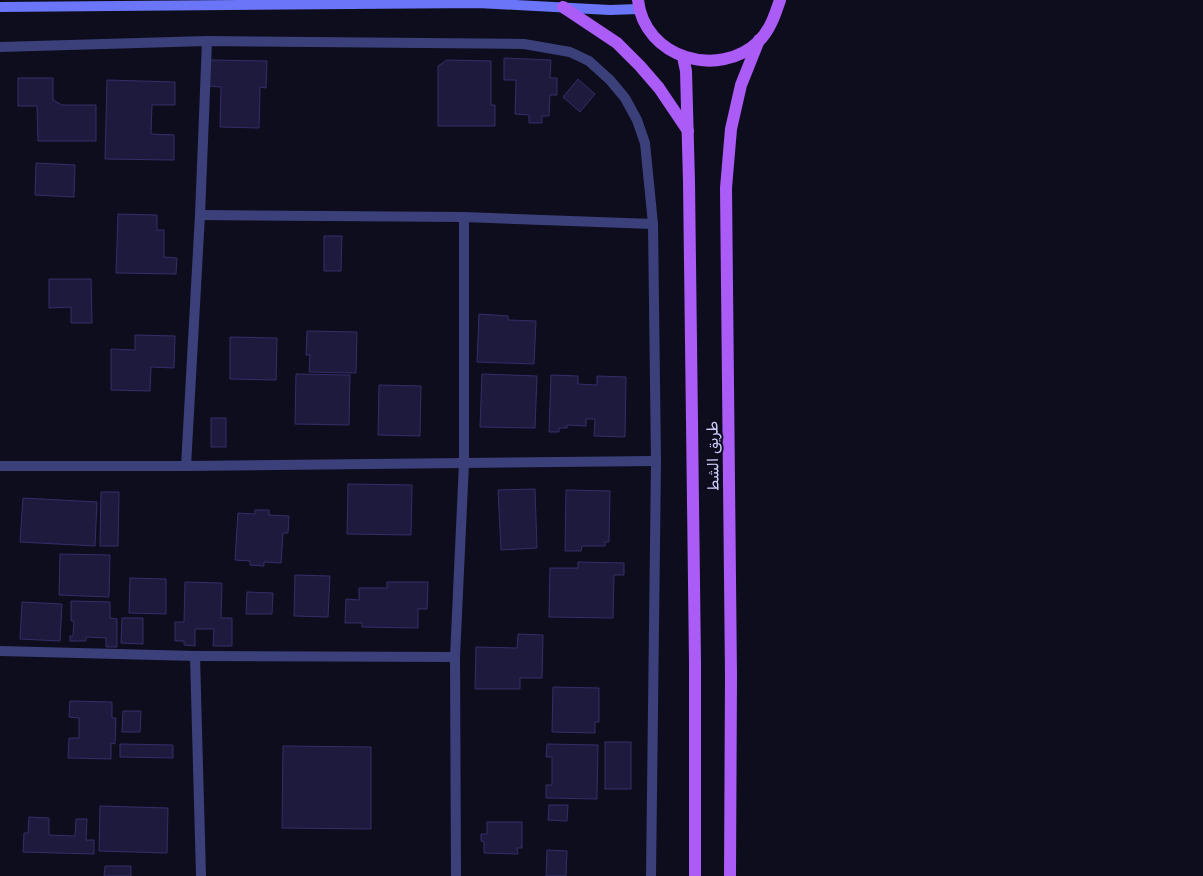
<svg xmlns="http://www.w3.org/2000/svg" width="1203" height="876" font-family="Rubik,'Noto Sans Arabic',sans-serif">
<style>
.building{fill:#1e1a3e;stroke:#332e69}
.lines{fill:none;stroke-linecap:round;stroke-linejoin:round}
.street{stroke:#3b407b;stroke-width:10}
.secondary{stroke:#6a76f7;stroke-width:10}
.primary{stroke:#ab5bf6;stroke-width:12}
.labels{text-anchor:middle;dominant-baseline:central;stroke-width:4;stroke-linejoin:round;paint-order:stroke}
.street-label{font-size:15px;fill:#cdcdfc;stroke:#0e0d1e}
</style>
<rect width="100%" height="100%" fill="#0e0d1e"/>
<!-- building -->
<g class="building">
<path d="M504,58l47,2 -1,18h7v17h-7l-1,21h-7v7h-13v-8l-14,-1 1,-34h-12z"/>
<path d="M209,60l58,1 -1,27 -6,-1 -1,41 -39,-1 1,-40 -13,-1z"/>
<path d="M447,60l44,1v44h4v21h-57v-60z"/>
<path d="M18,78h35v22l9,5h34v36h-58l-1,-35h-19z"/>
<path d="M578,79l17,15 -15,18 -17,-15z"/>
<path d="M107,80l68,2v23h-23l-1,29 23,1v25l-69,-1z"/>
<path d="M36,163l39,2 -1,32 -39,-2z"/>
<path d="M118,214l39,1v15h7v27l13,1 -1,16 -60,-1z"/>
<path d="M324,236h18l-1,35h-17z"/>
<path d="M49,279h42l1,44h-21v-16l-22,1z"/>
<path d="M479,314l29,2v4l28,1 -2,43 -57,-2z"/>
<path d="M307,331l50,1 -1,41 -47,-1 1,-17h-4z"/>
<path d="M135,335l40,1 -1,32 -23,-1 -1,24 -39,-1v-41l24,1z"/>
<path d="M230,337l47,1 -1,42 -46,-1z"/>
<path d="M296,374l54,1 -1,50 -54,-1z"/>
<path d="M482,374l55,2 -2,52 -55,-1z"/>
<path d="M551,375l27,1v8l19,1v-9l29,1 -1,60 -31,-1 1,-17h-9v7l-19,-1v3h-8v4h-10z"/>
<path d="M379,385l42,1 -1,50 -42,-1z"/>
<rect x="211" y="418" width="15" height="29"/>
<path d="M348,484l64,1 -1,50 -64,-1z"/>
<path d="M535,489l2,59 -36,2 -3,-60z"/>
<path d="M566,490l44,1 -1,51h-4v4h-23l-1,5h-16z"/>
<path d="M101,492h18l-1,54h-18z"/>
<path d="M23,498l74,4 -2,44 -75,-4z"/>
<path d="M255,510h14v5l20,1 -1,17h-5l-2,30 -17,-1v4l-14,-1v-4l-15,-1 3,-47 17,1z"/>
<path d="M60,554l50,1 -1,42 -50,-2z"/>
<path d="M578,562l46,1v12h-10l-1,43 -64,-1 1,-49h28z"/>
<path d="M295,575l35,1 -2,41 -34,-1z"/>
<path d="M130,578l36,1v35l-37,-1z"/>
<path d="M185,582l37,1 -1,35h11v28h-19l1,-17h-19v17l-11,-1v-4h-9v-19h9z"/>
<path d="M387,582h41l-1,27h-9v19l-56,-1v-4h-17l1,-24 13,1v-12h28z"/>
<path d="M247,592l26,1 -1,21h-26z"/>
<path d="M71,601l39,1v16l7,1v28h-11v-9l-20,-1v4h-16v-5h3l1,-15h-3z"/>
<path d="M22,602l40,2 -2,37 -40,-2z"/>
<path d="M122,618h21v26l-22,-1z"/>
<path d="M518,634l25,1 -1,43h-22v11h-45l1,-42 41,1z"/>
<path d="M553,687l46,1v34h-4v11l-43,-1z"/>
<path d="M70,701l42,1v16h4l-1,26 -4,-1v16l-43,-1 1,-20h10v-20l-10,-1z"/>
<path d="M123,711h18l-1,21h-18z"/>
<rect x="605" y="742" width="26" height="47"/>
<path d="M120,744l53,1v13l-53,-1z"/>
<path d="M547,744l51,1 -1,54 -51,-1v-13h6v-28h-6z"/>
<path d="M283,746l88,1v82l-89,-1z"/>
<path d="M549,805h19l-1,16 -19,-1z"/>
<path d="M100,806l68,2 -1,45 -68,-2z"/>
<path d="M29,817l20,1v17l26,1 1,-17h11l-1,21h8v14l-71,-2 1,-19h4z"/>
<path d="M487,822h35v26h-5l1,6 -34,-1v-11l-3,-1v-7h6z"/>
<path d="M547,850l20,1 -1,25h-20z"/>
<path d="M105,866h26v10h-27z"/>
</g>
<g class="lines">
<!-- street -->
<g class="street">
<path d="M0,47l207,-6 317,3 46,8 19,9 21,19 15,18 12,22 8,23 8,81 3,237 -5,415"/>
<path d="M200,215l264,2 189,7"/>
<path d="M0,466h186l470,-5"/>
<path d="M186,466l14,-251 7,-174"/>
<path d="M0,651l195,5 260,1"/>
<path d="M195,656l6,220"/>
<path d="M456,876l-1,-219 9,-194v-246"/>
</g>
<!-- secondary -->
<path class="secondary" d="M0,7l478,-4 132,7 29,-1"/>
<!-- primary -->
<g class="primary">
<path d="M638,0c6,58 81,80 121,41 11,-11 16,-26 21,-41"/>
<path d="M563,7l54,36 23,23 19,22 29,43"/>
<path d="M683,57l3,14 3,111 6,480v214"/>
<path d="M730,876l1,-200 -5,-488 5,-59 10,-44 18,-45"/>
</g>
</g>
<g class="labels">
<!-- street labels -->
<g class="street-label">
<text transform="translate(713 456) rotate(-91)">طريق الشط</text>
</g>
</g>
</svg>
